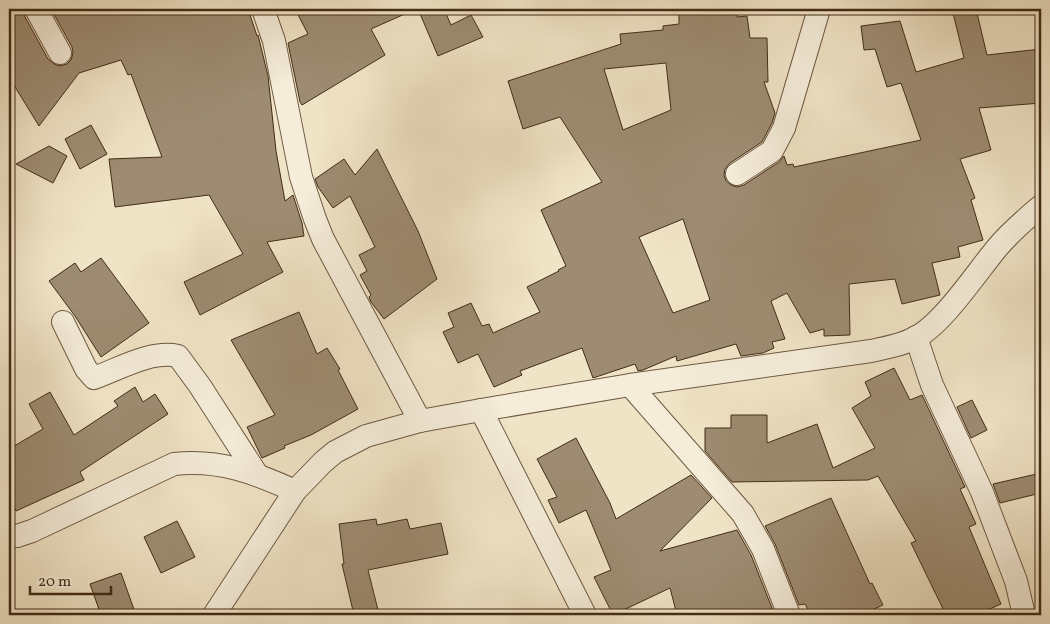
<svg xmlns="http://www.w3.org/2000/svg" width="1050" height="624" font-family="Vollkorn,serif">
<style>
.building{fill:#9d8c72;stroke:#432c16;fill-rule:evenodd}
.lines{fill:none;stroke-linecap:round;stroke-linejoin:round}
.street-casing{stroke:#6e5a42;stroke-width:24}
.street{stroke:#f5edda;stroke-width:22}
</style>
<rect width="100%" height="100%" fill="#f0e4c6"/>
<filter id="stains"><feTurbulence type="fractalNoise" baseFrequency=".004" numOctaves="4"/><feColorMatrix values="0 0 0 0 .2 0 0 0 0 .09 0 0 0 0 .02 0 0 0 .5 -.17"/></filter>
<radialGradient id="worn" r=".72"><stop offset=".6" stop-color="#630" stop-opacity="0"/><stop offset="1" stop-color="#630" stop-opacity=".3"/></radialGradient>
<!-- building -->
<g class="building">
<path d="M9,9h14l1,6 24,44 6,5 6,2 7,-2 4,-4 2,-7 -1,-6 -21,-38h197l9,27 1,-1 10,41 8,75 9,50 8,-6 9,28 2,13 -37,6 16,30 -83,43 -16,-33 59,-28 -34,-59 -94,12 -6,-48 53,-2 -31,-83 -3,1 -7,-15 -42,13 -40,53 -30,-49z"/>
<path d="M295,9h121l-45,20 14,26 -83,50 -2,-3 -12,-59 20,-9z"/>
<path d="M418,9h26l7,16 20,-10 12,22 -45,19z"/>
<path d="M679,9h58v8l10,-1 3,22h17l1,44h-4l11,31 -3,10 -10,19 -32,21 -5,6 -1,6 2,6 5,4 6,2 7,-2 35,-23 5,-6 3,9 6,-1 1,3 127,-27 -20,-57 -14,4 -12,-38 -11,1 -3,-24 39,-5 16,51 48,-14 -12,-49h24l11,46 54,-6v54l-62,5 12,42 -31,9 15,39 -4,2 12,40 -25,7 2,10 -28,6 8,32 -38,9 -7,-25 -46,5 1,51 -26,1v-7l-14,4 -23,-40 -16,8 14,38 -13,3 2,6 -11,5 -22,3 -5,-12 -59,17 -1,-5 -33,14 -5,1 -3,-7 -42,14 -11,-30 -62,23 2,4 -28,12 -16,-33 -20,9 -15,-31 11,-5 -6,-14 23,-10 11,23 7,-2 4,9 47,-21 -13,-25 32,-16 -1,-1 8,-4 -25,-56 61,-28 -42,-65 -37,12 -15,-48 113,-37 -1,-10 43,-4v-4l16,-2zM666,63l5,47 -48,20 -19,-61zM683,219l27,81 -37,13 -34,-76z"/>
<path d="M91,125l16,29 -27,15 -15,-30z"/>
<path d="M49,146l18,10 -14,27 -37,-19z"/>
<path d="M377,149l41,82 19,48 -53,40 -13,-17 -2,-5 2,-2 -11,-20 7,-4 -8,-16 16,-8 -25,-51 -17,12 -15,-21 -3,-8 29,-20 11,16z"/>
<path d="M101,258l48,65 -48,34 -26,-41 -26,-35 26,-18 6,9z"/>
<path d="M299,312l18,42 10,-6 13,21 -2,1 20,39 -47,26 -27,11 1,2 -23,10 -15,-31 28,-12 -44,-75z"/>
<path d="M894,368l16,32 12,-5 43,92 -5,2 16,35 -7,3 32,77 -25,11h-30l-35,-72 5,-2 -38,-65 -10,4 -136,2 -27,-31v-23h26v-13h36v28l50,-19 16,44 42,-20 -23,-40 19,-12 -6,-14z"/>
<path d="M135,387l8,15 12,-8 13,20 -88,58 4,8 -68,31 -7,-15v-47l34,-20 -14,-25 21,-12 24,43 44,-29 -4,-5z"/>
<path d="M972,400l15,30 -16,8 -14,-31z"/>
<path d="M576,438l34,65 6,16 75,-44 21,23 -52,53 77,-21 14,25 23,58 -8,2h-89l-7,-27 -57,27 -19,-38 17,-7 -25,-60 -27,13 -11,-23 9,-3 -20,-38z"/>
<path d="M1041,473v20l-41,10 -7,-19z"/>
<path d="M831,498l39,86 2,-1 11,22 -22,10h-50l-6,-11 -6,1 -24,-61 -10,-18z"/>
<path d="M376,519l1,6 30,-6 3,10 31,-6 7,31 -80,16 10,40 -24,5 -12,-51h2l-5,-40z"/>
<path d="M177,521l18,36 -34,16 -17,-36z"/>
<path d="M121,573l15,42h-35l-11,-31z"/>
</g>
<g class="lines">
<defs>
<g id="street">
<path d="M36,9l24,44"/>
<path d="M263,9l11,32 27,136 14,42 8,20 97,182"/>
<path d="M737,174l35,-23 12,-23 35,-119"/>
<path d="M63,322l23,47 8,9c25,-9 57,-28 84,-22l22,30 56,87"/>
<path d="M916,337l16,48 50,107 34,89 8,34"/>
<path d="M630,385l113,129 20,35 26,66"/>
<path d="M481,410l104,205"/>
<path d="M9,536h8l15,-5 142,-67c46,-5 81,9 121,27"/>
<path d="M214,615l81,-124 28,-29 12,-10 31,-16 54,-15 61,-11 149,-25 241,-34c15,-3 30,-6 44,-13 28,-14 61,-65 82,-90 13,-16 29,-29 44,-42"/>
</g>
</defs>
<!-- street casing -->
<use href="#street" class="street-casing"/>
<!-- street -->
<use href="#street" class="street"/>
</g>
<!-- margin -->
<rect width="1050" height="624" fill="none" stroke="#f0e4c6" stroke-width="30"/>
<rect x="10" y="10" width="1030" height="604" fill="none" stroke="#432c16" stroke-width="2.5"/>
<rect x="15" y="15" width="1020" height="594" fill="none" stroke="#432c16"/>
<!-- scale -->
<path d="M30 586v8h81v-8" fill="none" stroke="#432c16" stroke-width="2.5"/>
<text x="38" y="586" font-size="15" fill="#432c16" stroke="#f5edda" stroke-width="4" paint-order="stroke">20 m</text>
<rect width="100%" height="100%" filter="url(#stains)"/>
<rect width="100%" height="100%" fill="url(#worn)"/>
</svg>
